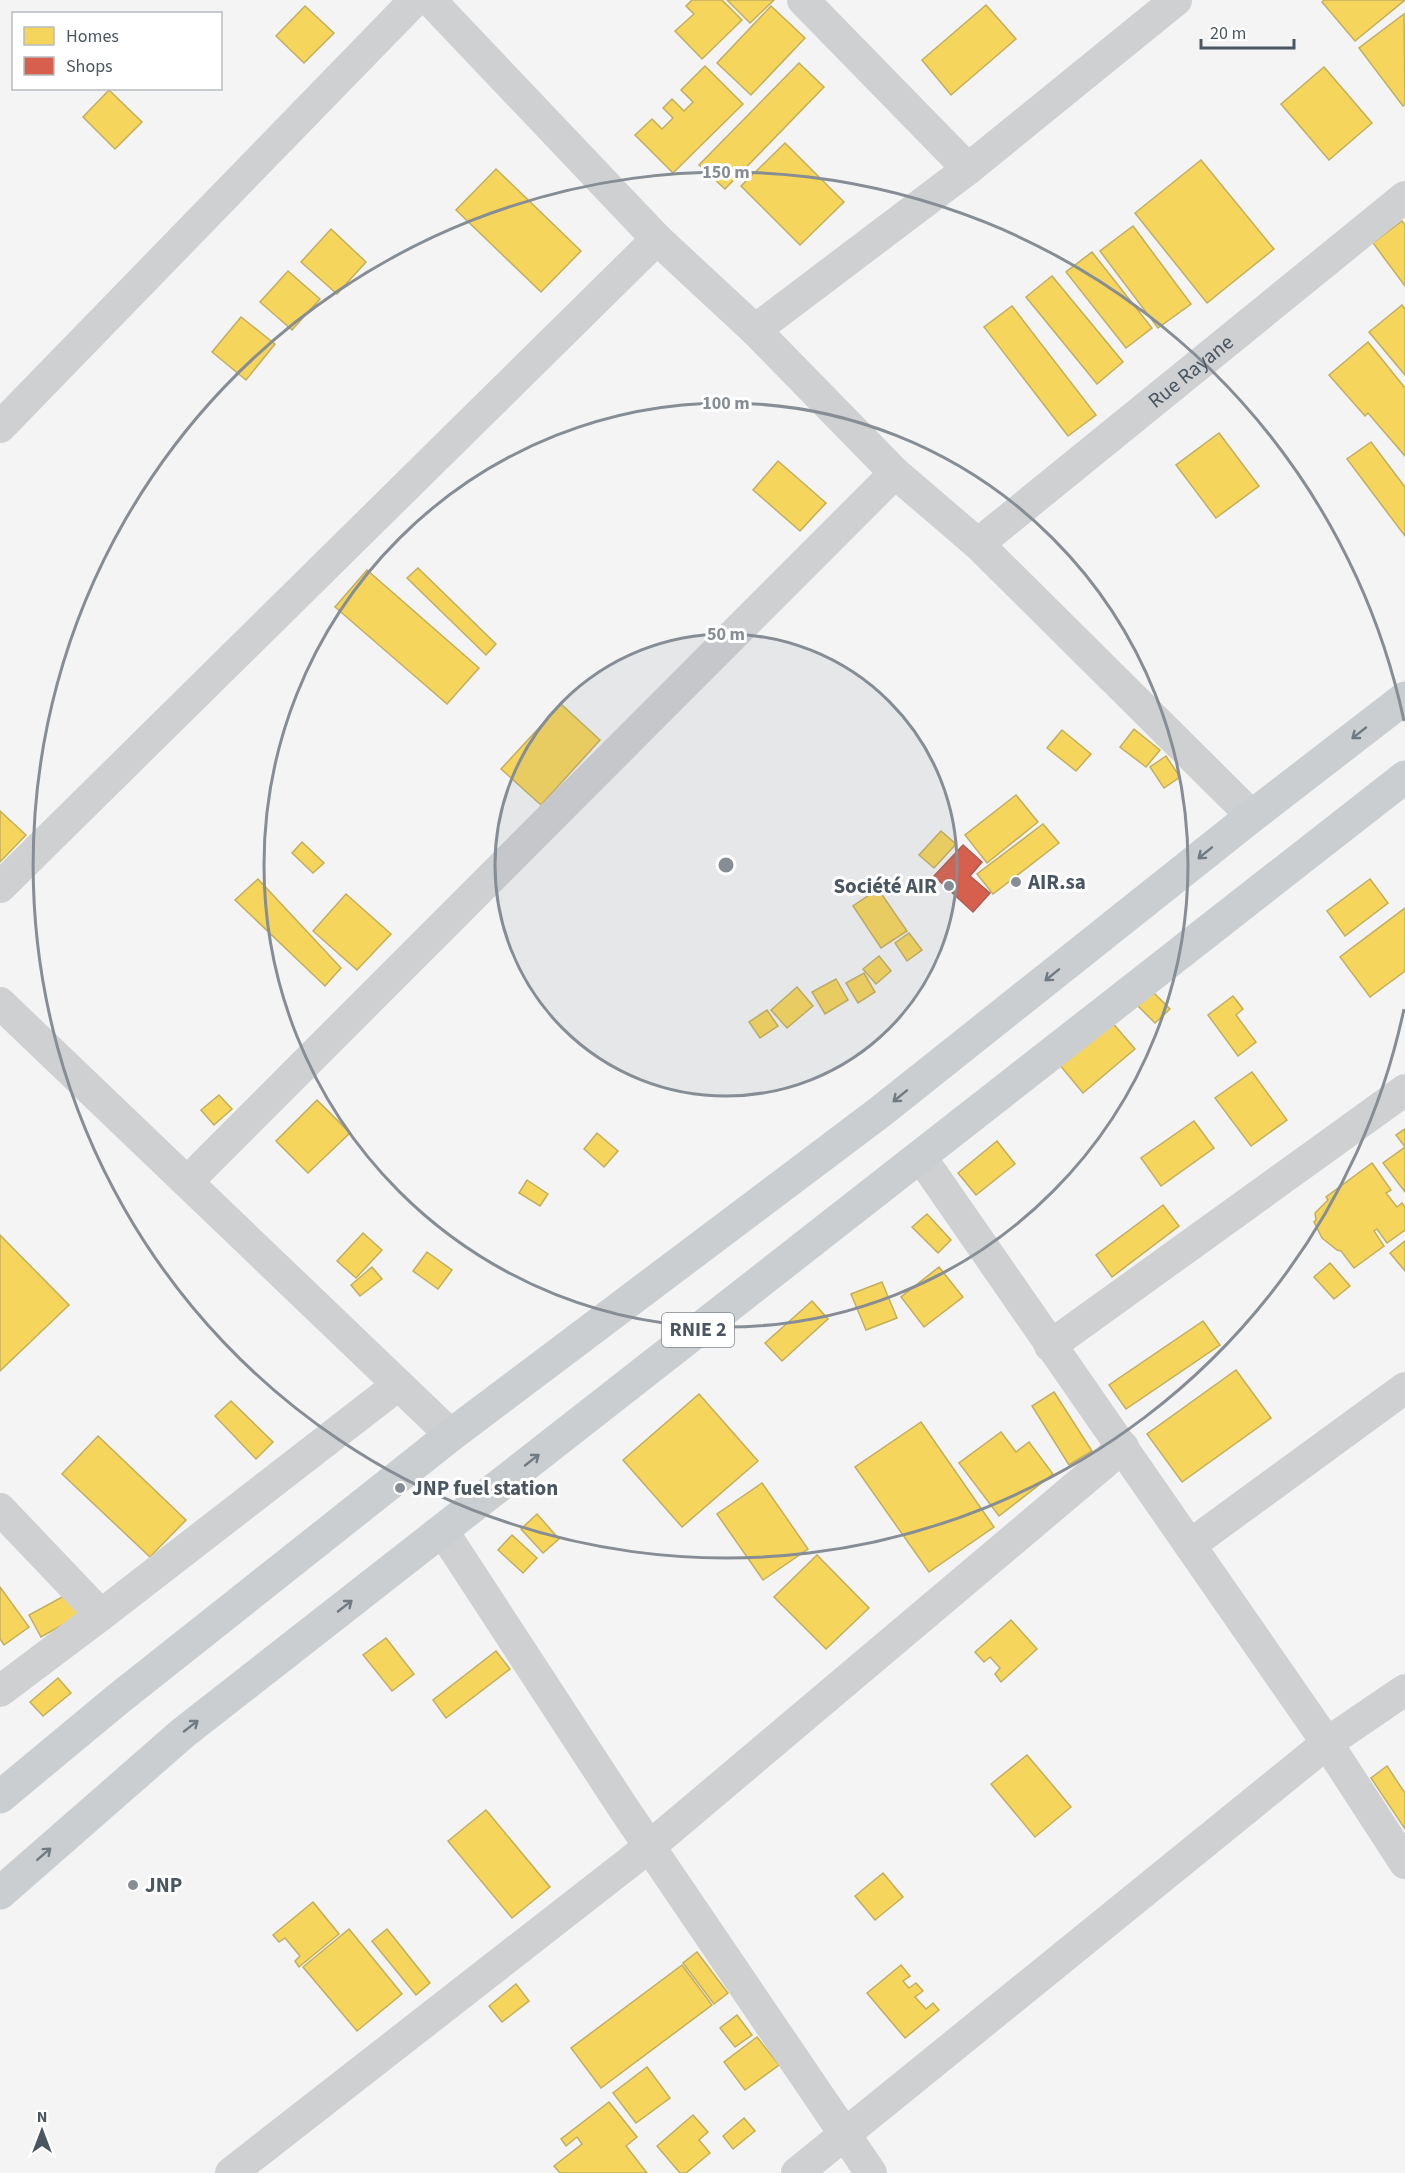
<svg xmlns="http://www.w3.org/2000/svg" width="1405" height="2173" font-family="'Source Sans 3',sans-serif">
<style>
.homes{fill:#f6d55c;stroke:#c2af5e;stroke-width:1.5}
.shops{fill:#d6604d;stroke:#ac5d53;stroke-width:1.5}
.lines{fill:none;stroke-linecap:round;stroke-linejoin:round}
.minor{stroke:#ced0d2;stroke-width:32}
.primary{stroke:#caced1;stroke-width:33}
.oneway{stroke:#707a83}
.ring{fill:none;stroke:#868d94;stroke-width:3}
.poi-dot{fill:#868d94;stroke:#fff;stroke-width:2}
.labels{text-anchor:middle;dominant-baseline:central;stroke-width:6;stroke-linejoin:round;paint-order:stroke}
.shield{fill:#fff;stroke:#808990;stroke-width:1.5}
.shield-label{font-size:20px;font-weight:bold;fill:#4a5661}
.street-label{font-size:21px;fill:#4a5661;stroke:#fff}
.poi-label{font-size:21px;font-weight:bold;fill:#4a5661;stroke:#fff;text-anchor:start}
.centre{fill:#868d94;stroke:#fff;stroke-width:3}
.ring-label{font-size:18px;text-anchor:middle;font-weight:bold;fill:#868d94;stroke:#fff;stroke-width:6;stroke-linejoin:round;paint-order:stroke}
</style>
<rect width="100%" height="100%" fill="#f4f4f4"/>
<!-- homes -->
<g class="homes">
<path d="M692,0h30l20,20 -40,39 -27,-28 19,-17 -8,-8z"/>
<path d="M727,0h47l-24,23z"/>
<path d="M1324,0h81l-50,41 -33,-39z"/>
<path d="M986,5l30,34 -65,56 -29,-35z"/>
<path d="M305,6l29,27 -30,30 -28,-27z"/>
<path d="M771,6l34,32 -54,57 -34,-32z"/>
<path d="M1404,14l1,91 -2,1 -44,-58z"/>
<path d="M799,63l25,24 -99,102 -26,-24z"/>
<path d="M705,66l38,38 -70,69 -38,-38 17,-16 10,10 11,-11 -10,-10 9,-9 12,12 9,-9 -12,-12z"/>
<path d="M1324,67l48,56 -43,37 -48,-56z"/>
<path d="M109,90l33,32 -27,27 -32,-32z"/>
<path d="M785,143l59,59 -44,43 -59,-59z"/>
<path d="M1201,160l73,89 -67,54 -72,-90z"/>
<path d="M496,169l85,82 -40,41 -85,-82z"/>
<path d="M1402,221l3,4v61l-32,-43z"/>
<path d="M1133,226l58,78 -33,24 -58,-77z"/>
<path d="M331,229l35,33 -29,32 -36,-32z"/>
<path d="M1092,252l60,76 -26,20 -60,-76z"/>
<path d="M288,271l32,28 -28,31 -32,-28z"/>
<path d="M1052,276l71,86 -26,22 -71,-87z"/>
<path d="M1402,305l3,4v66l-36,-43z"/>
<path d="M1012,306l84,109 -28,21 -84,-109z"/>
<path d="M241,317l34,27 -29,36 -34,-28z"/>
<path d="M1368,342l37,46v68l-37,-43 -3,3 -36,-41z"/>
<path d="M1219,433l40,53 -43,32 -40,-53z"/>
<path d="M1371,442l34,45v49l-58,-77z"/>
<path d="M778,461l48,42 -26,28 -47,-41z"/>
<path d="M418,568l78,76 -10,11 -79,-77z"/>
<path d="M367,570l112,98 -32,36 -112,-97z"/>
<path d="M561,704l39,36 -59,65 -40,-36z"/>
<path d="M1134,729l26,21 -14,17 -26,-20z"/>
<path d="M1062,730l29,24 -15,17 -29,-23z"/>
<path d="M1166,756l14,21 -16,11 -14,-21z"/>
<path d="M1016,795l22,27 -51,41 -22,-28z"/>
<path d="M0,811l26,24 -26,27z"/>
<path d="M1043,824l16,19 -66,51 -16,-20z"/>
<path d="M941,831l15,13 -22,24 -15,-13z"/>
<path d="M302,842l22,21 -11,10 -21,-20z"/>
<path d="M258,879l83,89 -16,18 -90,-86z"/>
<path d="M1370,879l18,24 -43,33 -18,-25z"/>
<path d="M878,889l29,42 -26,17 -28,-42z"/>
<path d="M346,894l45,40 -34,36 -44,-39z"/>
<path d="M1405,908v63l-35,26 -30,-40z"/>
<path d="M909,933l13,17 -15,11 -12,-18z"/>
<path d="M879,956l12,15 -15,13 -13,-15z"/>
<path d="M864,973l11,19 -17,11 -12,-20z"/>
<path d="M836,979l12,21 -23,14 -13,-22z"/>
<path d="M797,987l16,19 -26,22 -16,-18z"/>
<path d="M1149,988l21,21 -15,14 -20,-20z"/>
<path d="M1233,996l10,13 -7,6 20,27 -18,14 -30,-41z"/>
<path d="M767,1010l11,16 -18,12 -11,-16z"/>
<path d="M1110,1020l25,29 -52,44 -24,-29z"/>
<path d="M1252,1072l35,48 -36,26 -36,-48z"/>
<path d="M219,1095l13,14 -18,16 -13,-15z"/>
<path d="M317,1100l33,33 -42,40 -32,-32z"/>
<path d="M1194,1121l20,27 -53,38 -20,-28z"/>
<path d="M1405,1129v63l-22,-29 22,-16 -9,-12z"/>
<path d="M597,1133l21,18 -14,16 -20,-18z"/>
<path d="M997,1141l18,23 -39,31 -18,-22z"/>
<path d="M1372,1163l19,27 -5,3 11,14 5,-4 3,4v23l-18,13 -10,-14 -3,2 10,15 -30,22 -13,-17 -4,-1 -15,-12 -8,-16 2,-2 -1,-7 13,-13 -2,-3z"/>
<path d="M527,1180l21,14 -8,12 -21,-13z"/>
<path d="M1163,1205l16,21 -67,51 -16,-22z"/>
<path d="M927,1214l24,26 -13,13 -26,-26z"/>
<path d="M363,1233l19,17 -26,28 -19,-17z"/>
<path d="M0,1235l69,70 -69,66z"/>
<path d="M1405,1241v30l-15,-18z"/>
<path d="M427,1252l25,18 -14,19 -25,-18z"/>
<path d="M1330,1263l20,23 -16,13 -20,-22z"/>
<path d="M372,1267l10,12 -22,17 -9,-11z"/>
<path d="M939,1267l24,30 -39,30 -23,-30z"/>
<path d="M882,1282l15,36 -31,12 -15,-36z"/>
<path d="M812,1301l16,18 -46,42 -17,-18z"/>
<path d="M1203,1321l17,24 -94,64 -17,-24z"/>
<path d="M1236,1370l35,48 -89,64 -35,-48z"/>
<path d="M1054,1392l38,59 -23,14 -37,-59z"/>
<path d="M699,1394l59,67 -76,66 -59,-67z"/>
<path d="M231,1401l42,41 -17,17 -41,-43z"/>
<path d="M921,1422l73,105 -65,45 -74,-105z"/>
<path d="M1001,1432l15,20 13,-10 24,32 -54,42 -40,-53z"/>
<path d="M98,1436l88,84 -36,37 -88,-83z"/>
<path d="M762,1483l46,66 -45,31 -46,-66z"/>
<path d="M537,1514l22,25 -16,14 -22,-24z"/>
<path d="M512,1535l25,23 -14,15 -25,-23z"/>
<path d="M817,1555l52,53 -43,41 -52,-52z"/>
<path d="M86,1584l12,21 -57,32 -12,-22z"/>
<path d="M0,1587l29,40 -25,18 -4,-6z"/>
<path d="M1011,1620l26,29 -36,33 -6,-8 5,-6 -10,-11 -6,5 -9,-10z"/>
<path d="M386,1638l28,36 -22,17 -29,-36z"/>
<path d="M496,1651l14,18 -64,49 -13,-18z"/>
<path d="M58,1678l13,15 -28,23 -13,-14z"/>
<path d="M1027,1755l44,52 -36,30 -44,-53z"/>
<path d="M1387,1766l18,27v36l-34,-51z"/>
<path d="M486,1810l64,77 -38,31 -64,-77z"/>
<path d="M883,1873l20,24 -28,23 -20,-24z"/>
<path d="M313,1902l26,32 -40,33 -4,-6 5,-5 -15,-18 -6,4 -6,-7z"/>
<path d="M349,1929l53,65 -45,37 -54,-64z"/>
<path d="M387,1929l43,54 -14,12 -44,-54z"/>
<path d="M697,1952l31,41 -14,11 -31,-41z"/>
<path d="M682,1965l30,40 -111,83 -30,-40z"/>
<path d="M901,1965l9,11 -7,5 6,7 7,-5 7,8 -8,6 11,12 7,-6 6,7 -34,28 -38,-45z"/>
<path d="M516,1984l13,17 -27,21 -13,-16z"/>
<path d="M737,2015l15,20 -17,12 -15,-19z"/>
<path d="M757,2037l22,28 -34,25 -21,-28z"/>
<path d="M647,2067l23,31 -34,25 -23,-30z"/>
<path d="M609,2102l28,35 -11,9 21,27h-87l-6,-7 28,-22 -5,-7 -11,9 -5,-7z"/>
<path d="M693,2115l15,17 -9,8 11,13 -24,20h-6l-23,-27z"/>
<path d="M744,2118l11,13 -22,18 -10,-13z"/>
</g>
<!-- shops -->
<path class="shops" d="M963,845l19,17 -12,14 20,17 -17,19 -39,-36z"/>
<g class="lines">
<!-- minor -->
<g class="minor">
<path d="M430,0l227,239 98,91 140,143 83,71 274,272"/>
<path d="M803,0l165,169"/>
<path d="M755,330l213,-161 208,-169"/>
<path d="M0,427l415,-427"/>
<path id="s1" d="M978,544l427,-347"/>
<path d="M0,887l657,-648"/>
<path d="M0,1003l451,432"/>
<path d="M920,1156l407,587 78,120"/>
<path d="M187,1182l708,-709"/>
<path d="M1050,1346l355,-256"/>
<path d="M0,1509l101,106"/>
<path d="M442,1530l182,279 247,364"/>
<path d="M1190,1545l215,-157"/>
<path d="M0,1691l101,-76 297,-230"/>
<path d="M231,2173l418,-326 474,-400"/>
<path d="M797,2173l530,-430 78,-53"/>
</g>
<!-- primary -->
<g class="primary">
<path d="M0,1797l118,-98 333,-264 429,-323 372,-296 153,-118"/>
<path d="M0,1893l183,-160 1222,-956"/>
</g>
</g>
<!-- one-way arrows -->
<defs><path id="oneway-shaft" d="M-6 0H5M1.5-3L5.5 0L1.5 3" fill="none" stroke-width="1.6" stroke-linecap="round" stroke-linejoin="round" transform="scale(1.5)"/></defs>
<g class="oneway">
<use href="#oneway-shaft" transform="translate(1359 733) rotate(142)"/>
<use href="#oneway-shaft" transform="translate(1205 853) rotate(141)"/>
<use href="#oneway-shaft" transform="translate(1052 975) rotate(141)"/>
<use href="#oneway-shaft" transform="translate(900 1096) rotate(141)"/>
<use href="#oneway-shaft" transform="translate(532 1460) rotate(-38)"/>
<use href="#oneway-shaft" transform="translate(345 1606) rotate(-38)"/>
<use href="#oneway-shaft" transform="translate(191 1726) rotate(-38)"/>
<use href="#oneway-shaft" transform="translate(44 1854) rotate(-41)"/>
</g>
<!-- distance rings -->
<circle cx="726" cy="865" r="231" fill="#868d94" fill-opacity=".12"/>
<g class="ring">
<circle cx="726" cy="865" r="231"/>
<circle cx="726" cy="865" r="462"/>
<path d="M1404 1009A693 693 0 1 1 1404 721"/>
</g>
<!-- markers -->
<g class="poi-dot">
<circle cx="1016" cy="882" r="6"/>
<circle cx="949" cy="886" r="6"/>
<circle cx="400" cy="1488" r="6"/>
<circle cx="133" cy="1885" r="6"/>
</g>
<g class="labels">
<!-- shield labels -->
<rect class="shield" x="662" y="1313" width="72" height="34" rx="4.5"/>
<g class="shield-label">
<text x="698" y="1330">RNIE 2</text>
</g>
<!-- street labels -->
<g class="street-label">
<text stroke="none"><textPath href="#s1" startOffset="274">Rue Rayane</textPath></text>
</g>
<!-- poi labels -->
<g class="poi-label">
<text x="1028" y="882">AIR.sa</text>
<text x="937" y="886" text-anchor="end">Société AIR</text>
<text x="412" y="1488">JNP fuel station</text>
<text x="145" y="1885">JNP</text>
</g>
</g>
<circle cx="726" cy="865" r="9" class="centre"/>
<g class="ring-label">
<text x="726" y="178">150 m</text>
<text x="726" y="409">100 m</text>
<text x="726" y="640">50 m</text>
</g>
<!-- legend -->
<rect x="12" y="12" width="210" height="78" fill="#ffffff" stroke="#b7bbc0" stroke-width="1.5"/>
<rect x="24" y="27" width="30" height="18" fill="#f6d55c" stroke="#b7bbc0" stroke-width="1.5"/>
<text x="66" y="42" font-size="18" fill="#4a5661">Homes</text>
<rect x="24" y="57" width="30" height="18" fill="#d6604d" stroke="#b7bbc0" stroke-width="1.5"/>
<text x="66" y="72" font-size="18" fill="#4a5661">Shops</text>
<!-- north arrow -->
<g transform="translate(42 2131)" stroke="#ffffff" stroke-width="4.5" paint-order="stroke">
<path d="M0-4.5L10 22L0 15L-10 22Z" fill="#4a5661"/>
<text y="-9" font-size="16" font-weight="bold" text-anchor="middle" fill="#4a5661">N</text>
</g>
<!-- scale -->
<path d="M1201 39v9h93v-9" fill="none" stroke="#4a5661" stroke-width="3"/>
<text x="1210" y="39" font-size="18" fill="#4a5661" stroke="#ffffff" stroke-width="4.5" paint-order="stroke">20 m</text>
</svg>
